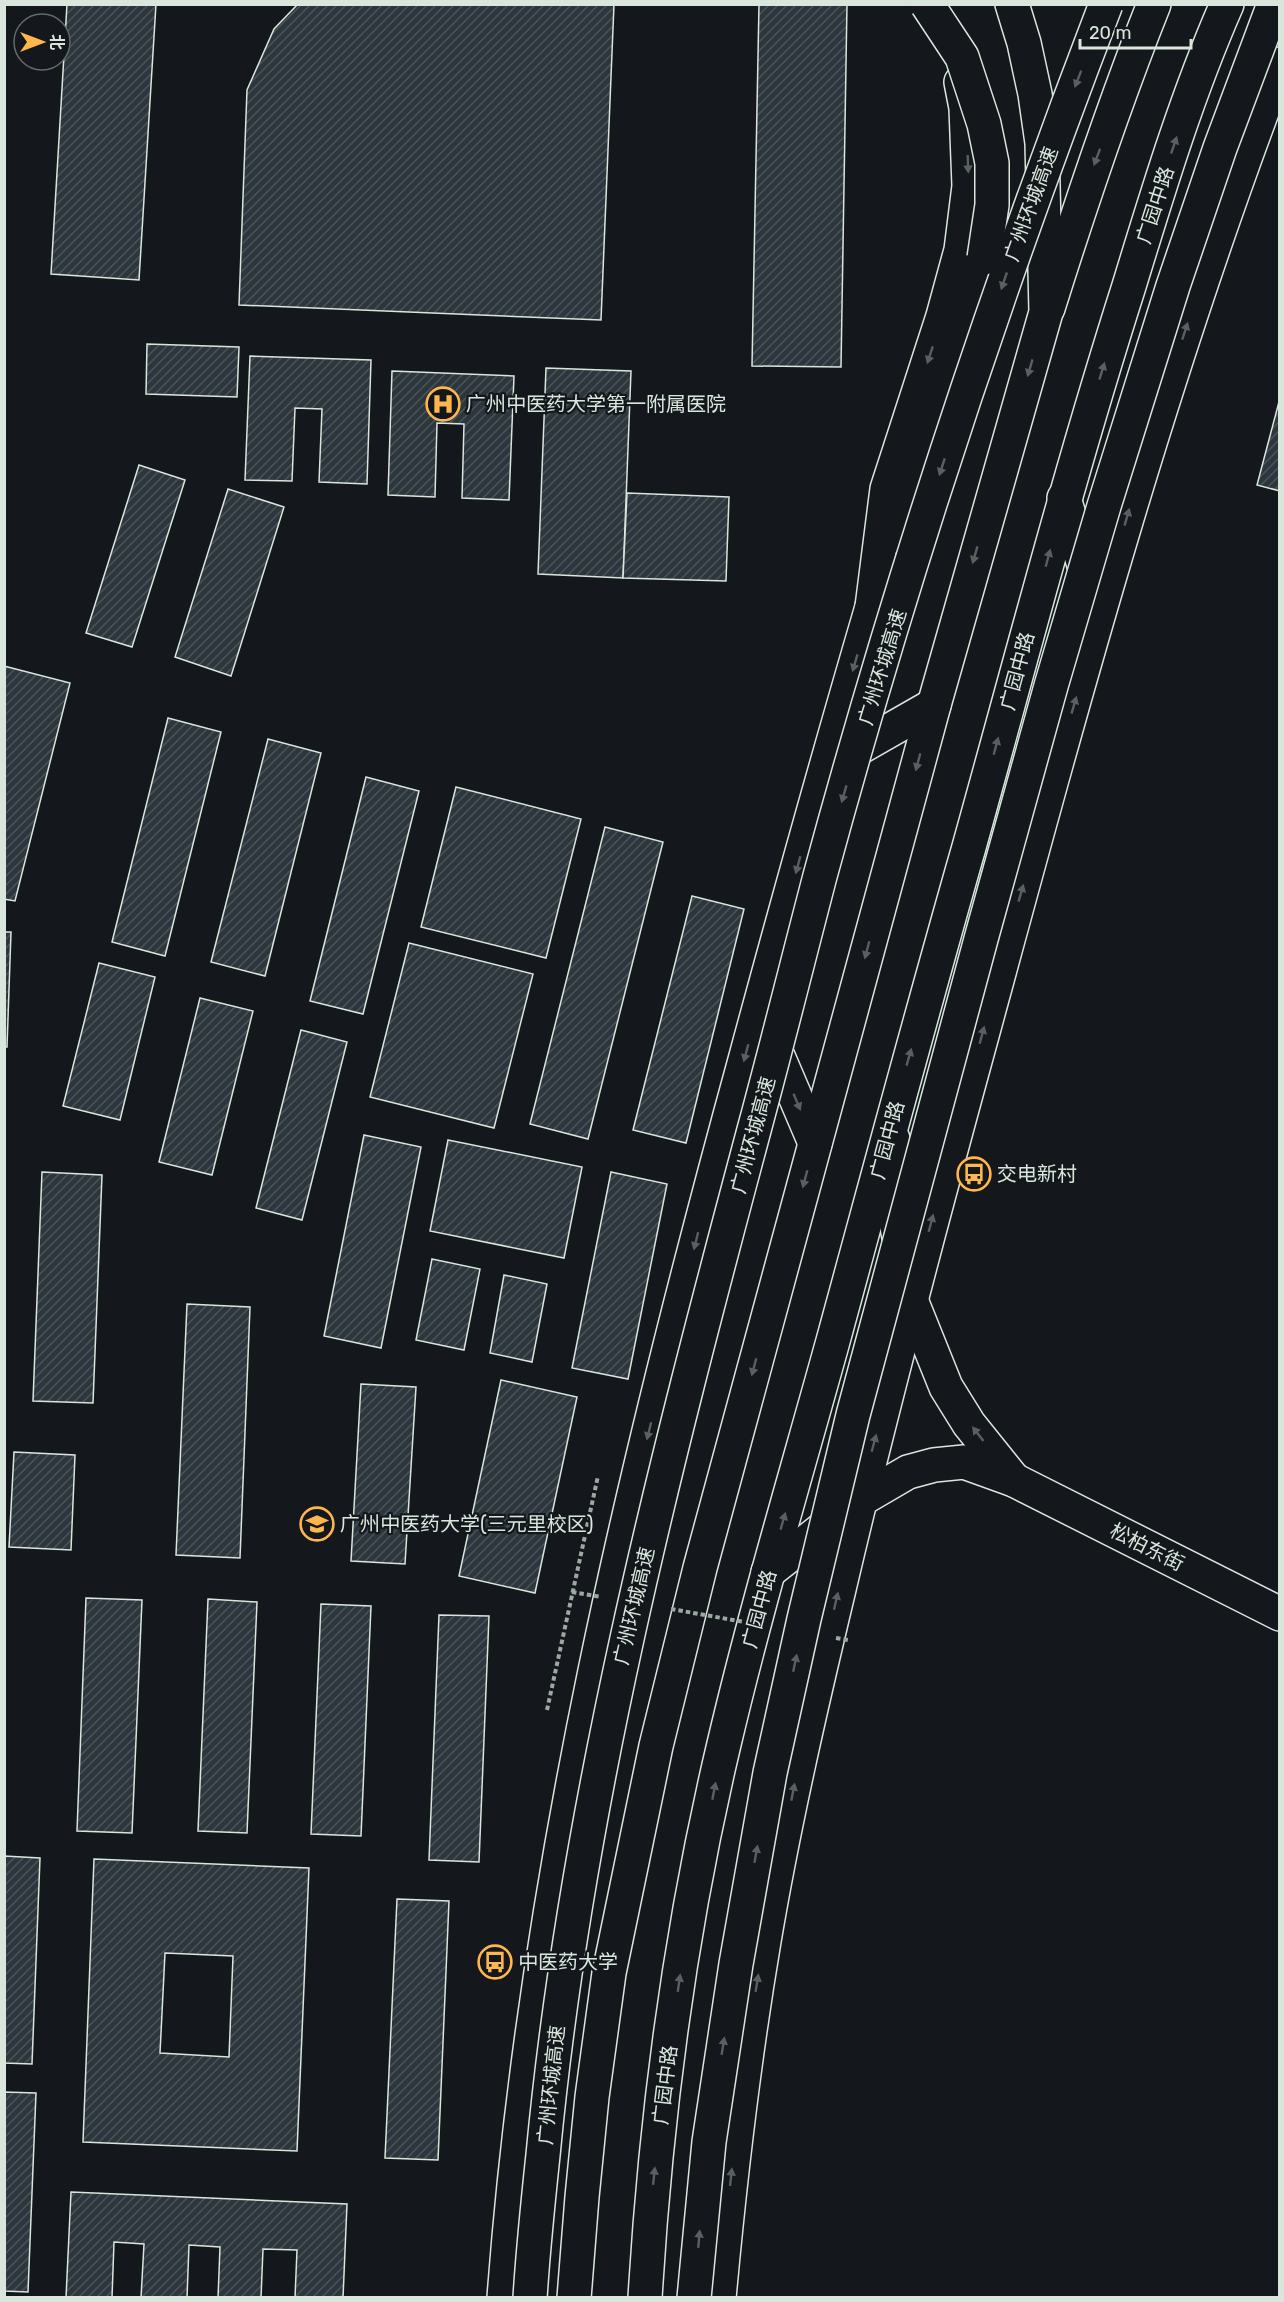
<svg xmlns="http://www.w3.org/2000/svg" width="1284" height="2302" font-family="Rubik,'Noto Sans SC',sans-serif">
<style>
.building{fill:url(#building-hatch);stroke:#d8e6dc;stroke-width:1.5;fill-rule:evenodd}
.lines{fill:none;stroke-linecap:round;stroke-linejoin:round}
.secondary-casing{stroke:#d8e6dc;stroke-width:36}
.primary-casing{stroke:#d8e6dc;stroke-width:36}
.highway-casing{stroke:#d8e6dc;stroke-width:36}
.path{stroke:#9da8a2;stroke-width:4;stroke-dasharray:4.5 3;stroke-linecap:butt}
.secondary{stroke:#14181c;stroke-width:33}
.primary{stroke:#14181c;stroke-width:33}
.highway{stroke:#14181c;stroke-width:33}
.highway-bridge-casing{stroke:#d8e6dc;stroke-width:36;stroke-linecap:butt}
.path-bridge{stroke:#9da8a2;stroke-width:4;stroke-dasharray:4.5 3;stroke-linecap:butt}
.highway-bridge{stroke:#14181c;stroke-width:33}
.oneway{fill:#59605f}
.labels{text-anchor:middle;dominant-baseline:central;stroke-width:4.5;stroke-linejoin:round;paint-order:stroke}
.street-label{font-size:20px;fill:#d8e6dc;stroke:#14181c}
.poi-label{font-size:20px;fill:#d8e6dc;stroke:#14181c;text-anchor:start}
</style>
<defs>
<pattern id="building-hatch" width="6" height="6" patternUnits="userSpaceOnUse" patternTransform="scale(1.5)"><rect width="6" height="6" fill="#2c363c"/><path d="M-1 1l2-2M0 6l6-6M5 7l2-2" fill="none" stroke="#4a5358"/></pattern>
</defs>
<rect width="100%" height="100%" fill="#14181c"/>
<!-- building -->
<g class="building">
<path d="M67,4h89l-17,276 -88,-6z"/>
<path d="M298,4h316l-13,316 -362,-15 8,-215 27,-61z"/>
<path d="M759,4h88l-6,363 -89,-1z"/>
<path d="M147,344l92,3 -2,50 -91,-3z"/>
<path d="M250,356l121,4 -4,124 -48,-2 3,-73 -27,-1 -3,73 -47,-1z"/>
<path d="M546,368l85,3 -8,207 -85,-4z"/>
<path d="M392,371l122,5 -5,124 -47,-2 2,-74 -27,-1 -2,74 -47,-2z"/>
<path d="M1280,398v93l-23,-6z"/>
<path d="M139,465l46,15 -53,167 -46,-14z"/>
<path d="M228,489l56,18 -53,169 -56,-19z"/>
<path d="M627,493l102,4 -3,84 -103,-3z"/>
<path d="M4,666l66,17 -55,218 -11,-2z"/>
<path d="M168,718l53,14 -56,224 -53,-14z"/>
<path d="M268,739l53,14 -56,223 -54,-14z"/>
<path d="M366,777l53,14 -56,223 -53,-13z"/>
<path d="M456,787l125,32 -35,139 -125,-31z"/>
<path d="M605,827l58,15 -75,297 -58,-15z"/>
<path d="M692,896l52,13 -58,234 -53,-13z"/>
<path d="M4,932h7l-4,115h-3z"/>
<path d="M409,943l124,31 -39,154 -124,-31z"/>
<path d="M99,963l56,14 -35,143 -57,-14z"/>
<path d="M200,998l53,13 -41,164 -53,-13z"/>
<path d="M301,1030l46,12 -45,178 -46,-12z"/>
<path d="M364,1135l57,12 -40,201 -57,-12z"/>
<path d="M448,1140l134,27 -18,91 -134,-27z"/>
<path d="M42,1172l60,3 -9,228 -60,-2z"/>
<path d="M611,1172l56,12 -39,195 -56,-11z"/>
<path d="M432,1259l48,10 -16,81 -48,-10z"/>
<path d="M504,1275l43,9 -15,78 -42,-9z"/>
<path d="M187,1304l63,3 -10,251 -64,-3z"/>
<path d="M501,1380l76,17 -42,196 -76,-17z"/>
<path d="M361,1384l55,3 -11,177 -54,-3z"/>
<path d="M14,1452l61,3 -4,95 -62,-3z"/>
<path d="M86,1598l56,2 -10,233 -55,-2z"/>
<path d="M208,1599l49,3 -10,231 -49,-2z"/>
<path d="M321,1604l50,2 -10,230 -50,-2z"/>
<path d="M439,1615l50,1 -10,246 -50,-2z"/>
<path d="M4,1856l36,2 -8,206 -28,-1z"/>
<path d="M94,1859l215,9 -12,283 -214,-9zM165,1953l68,3 -4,101 -69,-4z"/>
<path d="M397,1899l52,2 -11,259 -53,-2z"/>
<path d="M4,2092l32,1 -8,199 -24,-1z"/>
<path d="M71,2192l276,12 -4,94h-48l2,-48 -34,-1 -2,49h-43l2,-51 -31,-2 -2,53h-46l3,-54 -30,-2 -2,56h-46z"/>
</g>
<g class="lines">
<defs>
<g id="secondary">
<path d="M911,1300l35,87 23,37 45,56"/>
<path d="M860,1500l48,-28 26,-7 30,-3 50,18 266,134"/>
</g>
<g id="primary">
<path d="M1048,308c32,-102 66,-204 106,-304"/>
<path d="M1064,498l25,84"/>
<path d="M836,761l98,-56"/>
<path d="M768,1033l47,110"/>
<path d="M893,1139v67l8,42"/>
<path d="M768,1572l71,-56"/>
<path d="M504,2298c31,-420 130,-833 241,-1238 41,-152 83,-303 127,-453"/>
<path d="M719,2298c11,-120 25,-239 45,-357 20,-118 47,-235 75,-352 43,-184 92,-367 142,-550 89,-328 177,-657 299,-975"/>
</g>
<g id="highway">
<path d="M896,536l70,-211 18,-67"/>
<path d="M872,607l15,-118 56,-173 18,-66 8,-64 -3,-78 -5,-26"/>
<path d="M574,2298l8,-101 10,-100 17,-124 47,-227 44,-178 234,-863 112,-393 -4,-169 -7,-49 -11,-51 -12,-39"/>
<path d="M645,2298c11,-186 36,-373 79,-554 32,-136 72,-269 109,-403 45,-165 89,-330 136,-494 52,-187 101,-376 160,-561 29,-95 58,-191 98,-282"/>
</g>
</defs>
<!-- secondary casing -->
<use href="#secondary" class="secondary-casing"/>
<!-- primary casing -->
<use href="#primary" class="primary-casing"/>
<!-- highway casing -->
<use href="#highway" class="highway-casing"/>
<!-- path -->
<path class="path" d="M547,1710l51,-234"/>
<!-- secondary -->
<use href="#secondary" class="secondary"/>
<!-- primary -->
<use href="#primary" class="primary"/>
<!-- highway -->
<use href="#highway" class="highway"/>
<defs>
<g id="highway-bridge">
<path d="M927,4l35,53 22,67 8,39v42l-8,53"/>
<path d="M530,2298c3,-48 8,-96 13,-143 33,-349 121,-688 211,-1025 23,-85 44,-170 66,-254 80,-295 176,-586 286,-872"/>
<path d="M694,2298l15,-156 27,-178 34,-191 34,-154 49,-204 128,-476 70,-253 53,-180 69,-220 47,-138 54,-144"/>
</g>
</defs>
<!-- highway-bridge casing -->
<use href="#highway-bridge" class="highway-bridge-casing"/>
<!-- path-bridge -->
<g class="path-bridge">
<path d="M572,1592l29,5"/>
<path d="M671,1609l96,17"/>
<path d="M836,1638l12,2"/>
</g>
<!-- highway-bridge -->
<use href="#highway-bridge" class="highway-bridge"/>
</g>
<!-- one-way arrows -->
<defs><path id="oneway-solid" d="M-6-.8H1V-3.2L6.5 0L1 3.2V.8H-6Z" transform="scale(1.5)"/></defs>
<g class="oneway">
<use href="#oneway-solid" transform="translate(1078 79) rotate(111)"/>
<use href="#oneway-solid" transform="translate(1174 145) rotate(-71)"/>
<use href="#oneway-solid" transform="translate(1097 157) rotate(110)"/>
<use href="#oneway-solid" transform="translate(968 164) rotate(88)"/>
<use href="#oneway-solid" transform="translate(1004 281) rotate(109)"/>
<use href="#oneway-solid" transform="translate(1185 331) rotate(-72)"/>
<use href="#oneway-solid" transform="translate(930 355) rotate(108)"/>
<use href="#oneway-solid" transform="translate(1030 368) rotate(106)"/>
<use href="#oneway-solid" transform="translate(1102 371) rotate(-73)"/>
<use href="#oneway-solid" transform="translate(942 467) rotate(108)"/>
<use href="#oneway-solid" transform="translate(1127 517) rotate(-74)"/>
<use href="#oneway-solid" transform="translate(975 555) rotate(106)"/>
<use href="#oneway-solid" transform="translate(1048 558) rotate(-75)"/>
<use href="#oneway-solid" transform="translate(855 663) rotate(106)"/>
<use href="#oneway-solid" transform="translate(1074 705) rotate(-74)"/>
<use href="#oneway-solid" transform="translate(996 746) rotate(-75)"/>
<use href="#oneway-solid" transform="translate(918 762) rotate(105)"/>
<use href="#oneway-solid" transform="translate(844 794) rotate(106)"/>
<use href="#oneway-solid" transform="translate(798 865) rotate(105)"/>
<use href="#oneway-solid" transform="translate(1021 893) rotate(-74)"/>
<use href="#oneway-solid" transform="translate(867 950) rotate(105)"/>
<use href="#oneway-solid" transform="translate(982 1035) rotate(-75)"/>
<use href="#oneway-solid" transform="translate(746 1053) rotate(105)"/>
<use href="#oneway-solid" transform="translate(909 1057) rotate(-74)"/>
<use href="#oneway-solid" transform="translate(797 1102) rotate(67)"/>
<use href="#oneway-solid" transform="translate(805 1179) rotate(105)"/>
<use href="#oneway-solid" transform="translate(931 1223) rotate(-75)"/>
<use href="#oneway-solid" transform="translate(696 1241) rotate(104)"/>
<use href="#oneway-solid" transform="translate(754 1367) rotate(105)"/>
<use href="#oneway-solid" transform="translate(649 1431) rotate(104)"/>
<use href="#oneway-solid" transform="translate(978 1434) rotate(-128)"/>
<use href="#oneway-solid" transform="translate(874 1443) rotate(-75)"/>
<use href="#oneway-solid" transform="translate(783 1521) rotate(-74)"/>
<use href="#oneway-solid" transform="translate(836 1601) rotate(-77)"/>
<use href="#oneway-solid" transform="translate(795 1663) rotate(-78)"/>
<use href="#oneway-solid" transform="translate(714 1791) rotate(-79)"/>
<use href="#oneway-solid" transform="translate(793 1792) rotate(-79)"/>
<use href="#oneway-solid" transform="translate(756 1854) rotate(-80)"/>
<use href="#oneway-solid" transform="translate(679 1983) rotate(-82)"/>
<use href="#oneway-solid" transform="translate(757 1983) rotate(-81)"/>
<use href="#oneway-solid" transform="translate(723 2046) rotate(-81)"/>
<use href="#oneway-solid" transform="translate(654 2176) rotate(-84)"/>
<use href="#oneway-solid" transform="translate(731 2177) rotate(-84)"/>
<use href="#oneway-solid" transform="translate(699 2239) rotate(-85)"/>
</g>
<!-- icons -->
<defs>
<symbol id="hospital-ring" viewBox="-11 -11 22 22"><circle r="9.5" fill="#14181c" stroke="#ffb74d" stroke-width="1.5"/><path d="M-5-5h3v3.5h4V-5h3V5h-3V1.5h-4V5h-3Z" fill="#ffb74d"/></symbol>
<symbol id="bus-ring" viewBox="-11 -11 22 22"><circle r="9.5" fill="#14181c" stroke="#ffb74d" stroke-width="1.5"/><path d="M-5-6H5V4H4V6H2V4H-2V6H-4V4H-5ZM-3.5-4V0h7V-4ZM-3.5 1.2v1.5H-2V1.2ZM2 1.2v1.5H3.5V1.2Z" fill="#ffb74d"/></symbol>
<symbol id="university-ring" viewBox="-11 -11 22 22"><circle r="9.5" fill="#14181c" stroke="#ffb74d" stroke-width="1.5"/><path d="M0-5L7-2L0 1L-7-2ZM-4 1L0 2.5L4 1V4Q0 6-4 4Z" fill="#ffb74d"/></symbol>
</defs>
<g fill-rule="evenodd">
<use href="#hospital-ring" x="424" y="385" width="38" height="38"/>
<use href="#bus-ring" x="955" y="1155" width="38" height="38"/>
<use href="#university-ring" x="298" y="1505" width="38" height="38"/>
<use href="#bus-ring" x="476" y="1943" width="38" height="38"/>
</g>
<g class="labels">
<!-- street labels -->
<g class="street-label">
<text transform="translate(1031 204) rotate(-70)">广州环城高速</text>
<text transform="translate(1155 205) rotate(-72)">广园中路</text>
<text transform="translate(882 667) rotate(-73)">广州环城高速</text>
<text transform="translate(1017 671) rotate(-75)">广园中路</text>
<text transform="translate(753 1135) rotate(-75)">广州环城高速</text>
<text transform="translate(887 1140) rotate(-75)">广园中路</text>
<text transform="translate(1147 1547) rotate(27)">松柏东街</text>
<text transform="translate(634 1606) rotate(-77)">广州环城高速</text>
<text transform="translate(759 1609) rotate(-75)">广园中路</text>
<text transform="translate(551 2085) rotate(-84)">广州环城高速</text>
<text transform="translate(665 2085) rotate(-83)">广园中路</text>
</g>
<!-- poi labels -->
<g class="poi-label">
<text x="466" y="404">广州中医药大学第一附属医院</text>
<text x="997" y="1174">交电新村</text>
<text x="340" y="1524">广州中医药大学(三元里校区)</text>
<text x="518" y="1962">中医药大学</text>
</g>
</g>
<!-- border -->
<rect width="1284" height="2302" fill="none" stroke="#d8e6dc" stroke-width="12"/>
<!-- north arrow -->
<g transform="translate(42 42) rotate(90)"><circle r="28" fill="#14181c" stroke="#626a69" stroke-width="1.5"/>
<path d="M0-4.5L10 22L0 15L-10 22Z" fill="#ffb74d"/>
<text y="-9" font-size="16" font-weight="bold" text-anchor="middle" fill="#d8e6dc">北</text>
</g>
<!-- scale -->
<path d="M1080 39v9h111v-9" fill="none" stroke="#d8e6dc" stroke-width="3"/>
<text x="1089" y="39" font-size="18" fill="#d8e6dc" stroke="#14181c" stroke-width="4.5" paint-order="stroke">20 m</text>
</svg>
